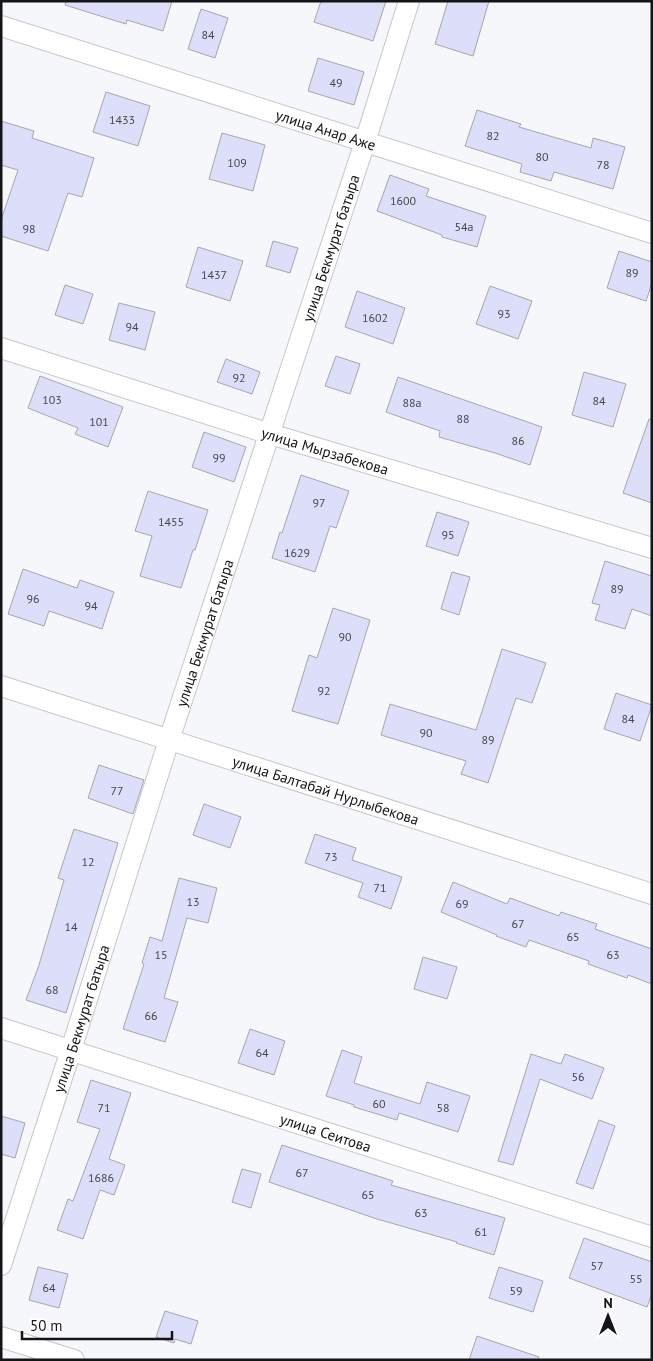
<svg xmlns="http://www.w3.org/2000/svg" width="653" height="1361" font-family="'PT Sans',sans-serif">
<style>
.building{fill:#dddef9;stroke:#a6a6aa}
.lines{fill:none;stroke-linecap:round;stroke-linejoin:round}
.minor-casing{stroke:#c5c7cb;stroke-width:22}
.minor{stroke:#fff;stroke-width:20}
.labels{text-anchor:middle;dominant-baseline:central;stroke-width:4;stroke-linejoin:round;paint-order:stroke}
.number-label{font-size:12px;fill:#474750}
.street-label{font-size:15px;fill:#151517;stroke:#fff}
</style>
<rect width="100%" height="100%" fill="#f5f7fb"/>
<!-- building -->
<g class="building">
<path d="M66,1h106l-9,30 -36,-11 -1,4 -61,-19z"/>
<path d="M321,1h65l-13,40 -59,-19z"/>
<path d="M448,1h41l-16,55 -38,-12z"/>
<path d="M201,9l27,9 -13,40 -27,-9z"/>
<path d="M318,58l46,14 -10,33 -46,-14z"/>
<path d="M106,92l44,14 -12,40 -45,-14z"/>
<path d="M477,110l44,14 -2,3 72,21 2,-10 32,9 -12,42 -59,-17 -3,9 -31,-9 2,-8 -57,-18z"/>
<path d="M1,121l33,10 -2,7 62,20 -12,39 -14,-4 -20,58 -47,-15v-16l17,-50 -17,-5z"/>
<path d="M222,133l43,12 -12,46 -44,-12z"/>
<path d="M390,175l39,14 -3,7 60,20 -9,31 -35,-10v-2l-65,-24z"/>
<path d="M273,241l25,7 -8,25 -24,-7z"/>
<path d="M198,247l45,14 -13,40 -44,-14z"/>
<path d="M619,251l33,11v21l-6,18 -39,-13z"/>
<path d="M65,285l28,9 -10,30 -28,-9z"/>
<path d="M490,286l42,15 -14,38 -42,-15z"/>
<path d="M357,291l48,17 -12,36 -48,-17z"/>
<path d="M119,303l36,9 -10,38 -36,-10z"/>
<path d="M336,356l24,8 -10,30 -25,-8z"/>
<path d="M226,359l34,13 -8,22 -35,-12z"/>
<path d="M584,372l42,12 -13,43 -41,-12z"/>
<path d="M40,376l83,31 -15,40 -33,-13 3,-6 -50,-20z"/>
<path d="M398,377l144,50 -12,38 -35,-12 -56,-16 1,-6 -54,-19z"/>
<path d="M649,419h3v84l-29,-10z"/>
<path d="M204,432l42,15 -12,35 -42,-15z"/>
<path d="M301,475l48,16 -13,37 -6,-2 -15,46 -43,-14 8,-26 2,1z"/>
<path d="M148,491l60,19 -13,40h-2l-12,38 -41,-12 12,-40 -17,-5z"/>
<path d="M437,512l32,10 -11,34 -32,-10z"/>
<path d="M605,561l47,15v40l-20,-7 -7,20 -30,-9 5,-15 -8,-2z"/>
<path d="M23,569l54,19 3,-8 34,12 -12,37 -53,-18 -5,15 -36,-12z"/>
<path d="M452,572l18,5 -11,38 -18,-6z"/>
<path d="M333,608l37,12 -32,104 -46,-13 17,-56 8,3z"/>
<path d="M502,649l44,14 -14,40 -16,-5 -28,85 -27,-9 5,-13 -85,-26 9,-31 86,26z"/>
<path d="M616,693l36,12 -12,36 -36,-12z"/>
<path d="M99,765l45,15 -11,34 -45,-16z"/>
<path d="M204,804l37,13 -11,31 -37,-13z"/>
<path d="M74,829l44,14 -52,170 -40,-13 13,-35 25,-85 -6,-2z"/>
<path d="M315,834l41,14 -4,12 50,17 -11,32 -33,-12 5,-14 -58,-20z"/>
<path d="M179,878l38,10 -9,35 -21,-5 -23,80 14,4 -13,40 -42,-13 21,-65 -2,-1 8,-26 12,4z"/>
<path d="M453,882l54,22 3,-6 49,18 2,-4 36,12 -2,5 57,20v35l-24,-9 -1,3 -39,-14 1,-3 -60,-21 -3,7 -30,-11 1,-1 -56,-23z"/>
<path d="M423,957l34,10 -10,32 -33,-10z"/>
<path d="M250,1029l35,12 -11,34 -36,-12z"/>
<path d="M342,1050l20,7 -8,26 66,21 7,-22 43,14 -12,36 -59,-19 -2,7 -43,-13v-2l-28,-9z"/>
<path d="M531,1054l30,10 4,-10 39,14 -12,31 -52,-20 -27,86 -15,-4z"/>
<path d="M91,1080l40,13 -22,66 16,6 -11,30 -14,-5 -17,49 -26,-9 11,-31 5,2 27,-72 -23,-7z"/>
<path d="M1,1116l24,7 -10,35 -14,-4z"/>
<path d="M599,1120l16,6 -22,63 -17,-6z"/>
<path d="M282,1145l111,36 -2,4 114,33 -11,37 -38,-12 1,-1 -80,-23 -108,-37z"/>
<path d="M242,1169l19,5 -10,34 -19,-6z"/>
<path d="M584,1238l68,24v32l-5,13 -78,-29z"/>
<path d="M38,1267l30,7 -9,34 -30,-8z"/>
<path d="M499,1267l44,14 -10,31 -44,-14z"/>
<path d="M165,1311l33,10 -7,23 -16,-5 -1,4 -18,-6z"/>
<path d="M477,1336l62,21 -1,3h-69z"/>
</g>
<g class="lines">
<defs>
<g id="minor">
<path id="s1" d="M1,26l651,207"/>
<path id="s2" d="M1,348l269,86 382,114"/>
<path id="s3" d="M1,686l651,208"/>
<path id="s4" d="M1,1028l651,209"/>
<path id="s5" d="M1,1265l70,-215 98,-310 196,-598 44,-141"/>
<path d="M1,1337l73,23"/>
</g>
</defs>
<!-- minor casing -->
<use href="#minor" class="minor-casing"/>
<!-- minor -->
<use href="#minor" class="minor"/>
</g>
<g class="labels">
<!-- number labels -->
<g class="number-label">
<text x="208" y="34">84</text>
<text x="336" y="82">49</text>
<text x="122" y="119">1433</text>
<text x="493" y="135">82</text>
<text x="542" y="156">80</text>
<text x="237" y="162">109</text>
<text x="603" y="164">78</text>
<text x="403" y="200">1600</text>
<text x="464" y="226">54а</text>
<text x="29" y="228">98</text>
<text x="632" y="272">89</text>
<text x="214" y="274">1437</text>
<text x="504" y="313">93</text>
<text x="375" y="317">1602</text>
<text x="132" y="326">94</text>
<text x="239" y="377">92</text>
<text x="52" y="399">103</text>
<text x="599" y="400">84</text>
<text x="412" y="402">88а</text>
<text x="463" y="418">88</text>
<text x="99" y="421">101</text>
<text x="518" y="440">86</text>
<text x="219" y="457">99</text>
<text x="319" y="502">97</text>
<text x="171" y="521">1455</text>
<text x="448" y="534">95</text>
<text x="297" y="552">1629</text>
<text x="617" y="588">89</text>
<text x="33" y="598">96</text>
<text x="91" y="605">94</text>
<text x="345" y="636">90</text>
<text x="324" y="690">92</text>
<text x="628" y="718">84</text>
<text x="426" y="732">90</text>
<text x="488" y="739">89</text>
<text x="117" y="790">77</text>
<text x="331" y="856">73</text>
<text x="88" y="861">12</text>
<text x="380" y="887">71</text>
<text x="193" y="901">13</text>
<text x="462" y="903">69</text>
<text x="518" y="923">67</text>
<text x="71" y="926">14</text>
<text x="573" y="936">65</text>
<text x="161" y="954">15</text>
<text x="613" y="954">63</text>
<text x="52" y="989">68</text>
<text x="151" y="1015">66</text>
<text x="262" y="1052">64</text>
<text x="578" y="1076">56</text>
<text x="379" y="1103">60</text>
<text x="104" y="1107">71</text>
<text x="443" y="1107">58</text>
<text x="302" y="1172">67</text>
<text x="101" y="1177">1686</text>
<text x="368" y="1194">65</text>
<text x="421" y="1212">63</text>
<text x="481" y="1231">61</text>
<text x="597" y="1265">57</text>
<text x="636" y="1278">55</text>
<text x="49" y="1287">64</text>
<text x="516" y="1290">59</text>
</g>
<!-- street labels -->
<g class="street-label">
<text stroke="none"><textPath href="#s1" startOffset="341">улица Анар Аже</textPath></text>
<text stroke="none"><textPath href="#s5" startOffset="1069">улица Бекмурат батыра</textPath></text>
<text stroke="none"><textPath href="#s2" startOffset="340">улица Мырзабекова</textPath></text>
<text stroke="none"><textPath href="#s5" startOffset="664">улица Бекмурат батыра</textPath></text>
<text stroke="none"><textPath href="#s3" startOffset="341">улица Балтабай Нурлыбекова</textPath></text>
<text stroke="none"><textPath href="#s5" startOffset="259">улица Бекмурат батыра</textPath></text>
<text stroke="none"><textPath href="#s4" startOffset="341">улица Сеитова</textPath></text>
</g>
</g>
<!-- border -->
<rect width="653" height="1361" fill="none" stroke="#151517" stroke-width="5"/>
<!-- north arrow -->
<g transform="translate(608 1316)" stroke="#ffffff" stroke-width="4" paint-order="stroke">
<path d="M0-4L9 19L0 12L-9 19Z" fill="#151517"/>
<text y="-8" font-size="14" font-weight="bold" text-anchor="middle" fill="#151517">N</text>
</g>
<!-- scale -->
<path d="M22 1331v8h150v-8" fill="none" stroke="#151517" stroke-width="2.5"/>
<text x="30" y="1331" font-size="15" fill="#151517" stroke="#ffffff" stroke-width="4" paint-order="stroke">50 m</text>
</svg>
